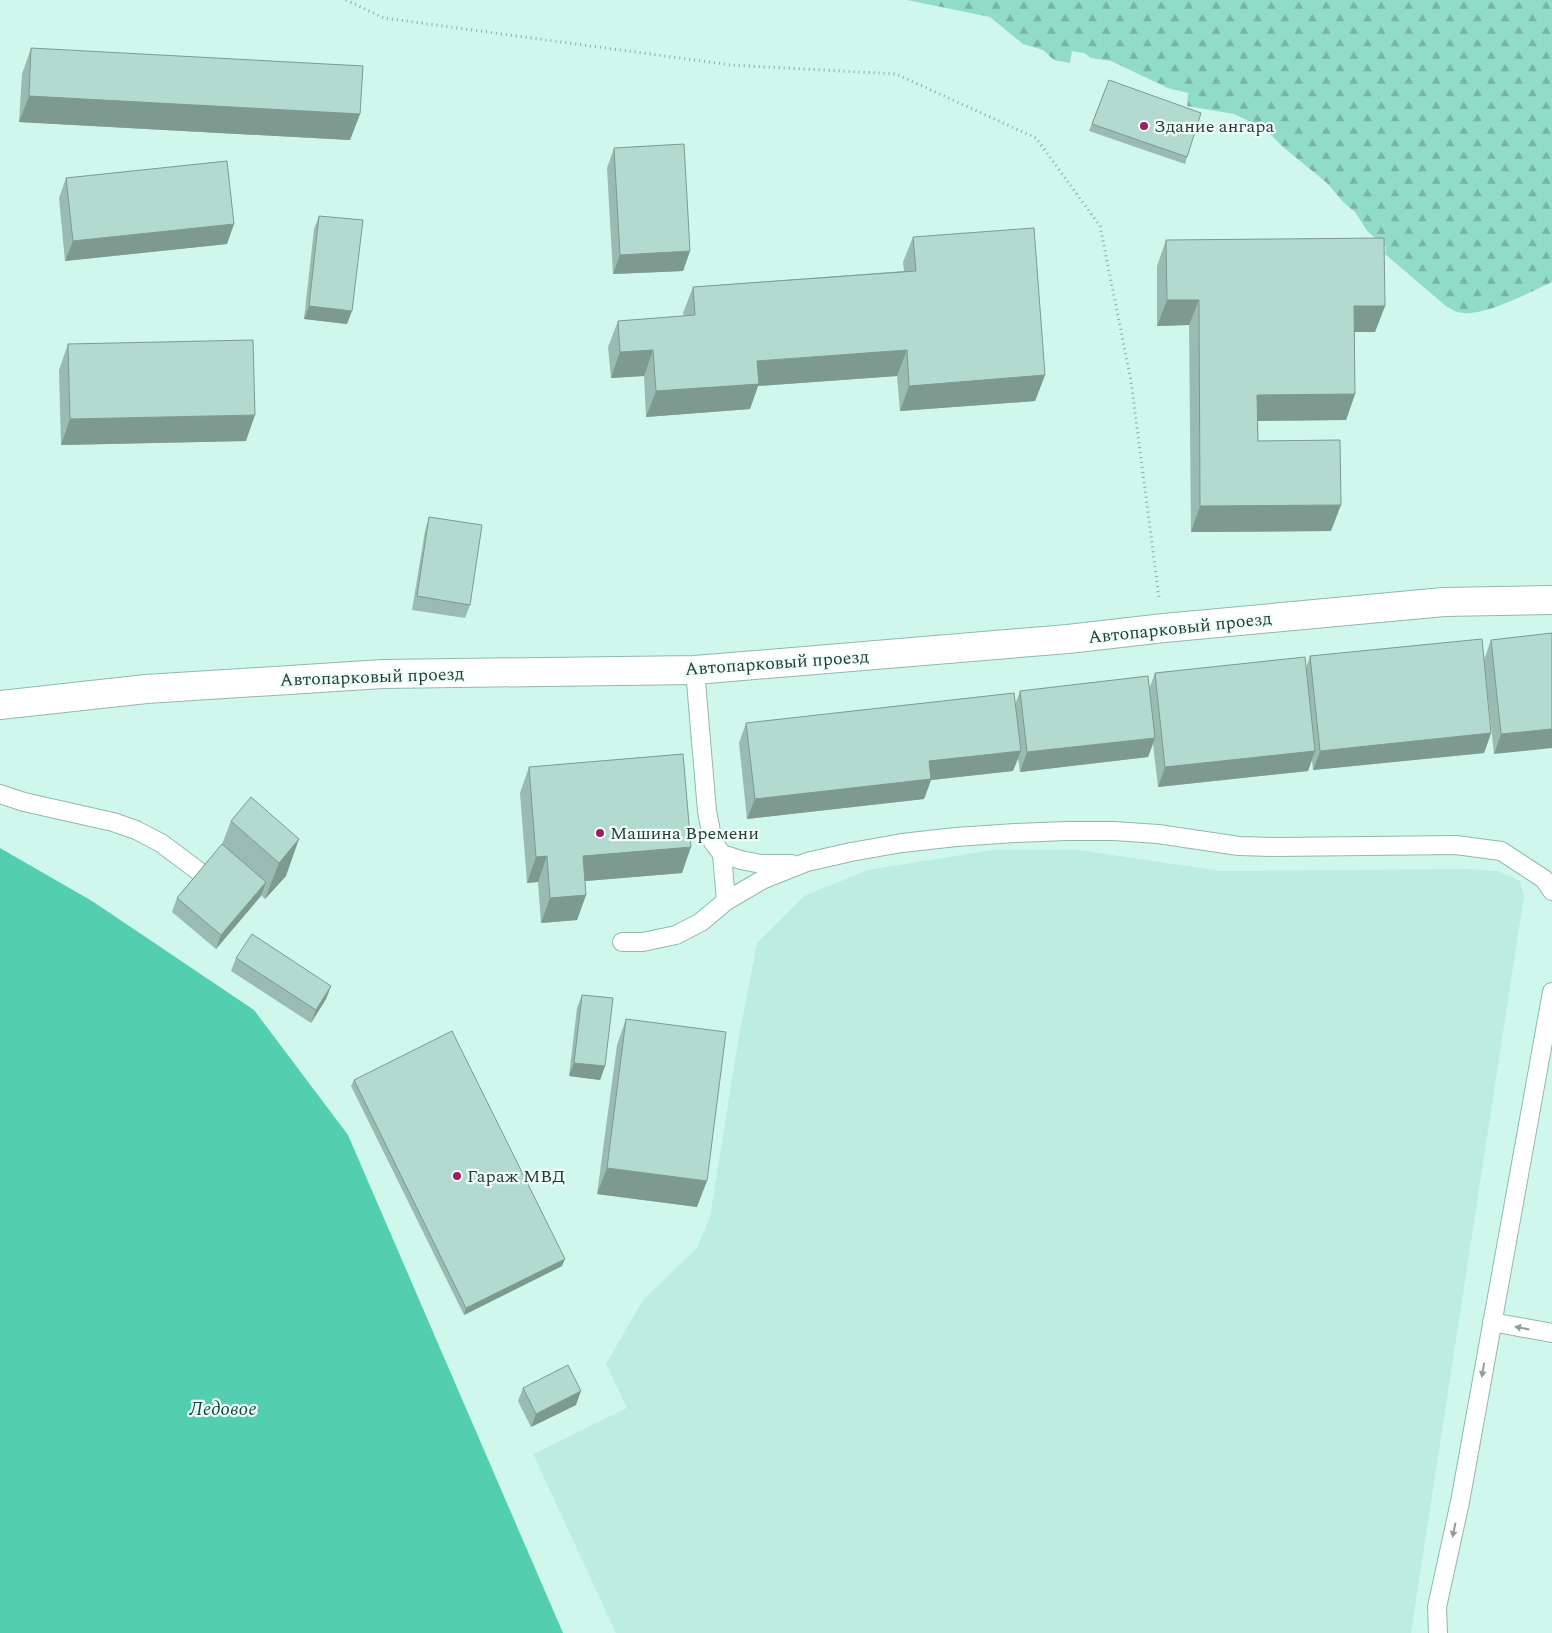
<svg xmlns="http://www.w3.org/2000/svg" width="1552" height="1633" font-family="Spectral,serif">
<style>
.built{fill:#bdede0}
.forest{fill:url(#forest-firs)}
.water{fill:#54ceb1}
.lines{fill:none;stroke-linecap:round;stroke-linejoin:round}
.lane-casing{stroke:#92b8ad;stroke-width:20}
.street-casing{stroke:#92b8ad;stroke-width:30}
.path{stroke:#8ca9a0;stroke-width:3;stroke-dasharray:1 4;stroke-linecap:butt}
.lane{stroke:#fff;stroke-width:18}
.street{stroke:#fff;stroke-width:28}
.wall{fill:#9abbb1}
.shaded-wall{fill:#7d9990}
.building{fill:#b3dace;stroke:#7d9990}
.oneway{fill:#959d9a}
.poi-dot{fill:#a41b64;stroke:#effffa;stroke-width:2}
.labels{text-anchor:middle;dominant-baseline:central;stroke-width:4.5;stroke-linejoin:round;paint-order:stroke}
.poi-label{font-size:18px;fill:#2b3b36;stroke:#effffa;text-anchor:start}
.street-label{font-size:18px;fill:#2b3b36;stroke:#effffa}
.water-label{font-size:19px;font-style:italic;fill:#11473b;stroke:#effffa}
</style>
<defs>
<pattern id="forest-firs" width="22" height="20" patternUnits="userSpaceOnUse" patternTransform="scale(1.25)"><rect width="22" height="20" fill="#91dcc7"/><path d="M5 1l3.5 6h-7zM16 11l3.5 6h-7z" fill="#77b4a2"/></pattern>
</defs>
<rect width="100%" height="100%" fill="#d0f7eb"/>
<!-- built -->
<path class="built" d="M992,850h86l143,21 248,-2 29,2 22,10 4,15 -113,737h-795l-83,-179 94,-46 -21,-44 37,-64 54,-52 13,-31 28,-175 19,-99 47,-47 64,-26z"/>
<!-- forest -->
<path class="forest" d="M907,0h645v282c-23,10 -70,37 -95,30 -3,-1 -7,-4 -10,-5l-62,-53 1,-7 -18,-15 -13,-20 -11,-9 -17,-20 -44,-36 -18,-18 -31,-15 -47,-8 1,-13 -20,-5 -57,-27 -20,-3 -7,-5 -12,-2 -2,12 -16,-3 -11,-10 -20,-6 -33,-27z"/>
<!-- water -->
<path class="water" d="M0,848l92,53 162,109 94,125 215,498h-563z"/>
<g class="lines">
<defs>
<g id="lane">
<path d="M695,670l12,141 6,31 9,12 19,6 20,4h31"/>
<path d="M0,794l24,8 89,20 23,8 25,13 40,30"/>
<path d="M722,854l4,47"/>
<path d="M622,942h21l33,-7 25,-13 25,-21 36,-21 45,-18 44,-10 51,-9 54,-6 59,-4 51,-2h48l44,3 81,12 37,1 180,-2 45,6 43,28 8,12"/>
<path d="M1492,1322l60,11"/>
<path d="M1438,1633l-1,-26 23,-105 92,-510"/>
</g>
<path id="street" d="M0,705l146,-16 237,-15 312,-4 373,-31 96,-11 280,-26 108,-2"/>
</defs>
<!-- lane casing -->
<use href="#lane" class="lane-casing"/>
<!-- street casing -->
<use href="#street" class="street-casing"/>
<!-- path -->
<path class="path" d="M346,0l38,18 347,47 165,9 140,64 64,88 31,155 28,217"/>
<!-- lane -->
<use href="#lane" class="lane"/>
<!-- street -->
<use href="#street" class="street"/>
</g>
<!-- wall -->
<g class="wall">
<path d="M31,48l329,66 -10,26 -331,-18 3,-48z"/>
<path d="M1109,80l78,77 -2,7 -96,-33z"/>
<path d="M614,148l76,103 -7,20 -70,3 -6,-106z"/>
<path d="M66,178l161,66 -162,17 -6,-63z"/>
<path d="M319,216l28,108 -43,-5 10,-90z"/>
<path d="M913,237l132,138 -10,26 -135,10 -3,-35 -139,10 -8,23 -104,8 -2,-41 -33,2 -3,-31 10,-26 66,-5 -1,-3 10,-26 211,-16 -1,-9z"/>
<path d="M1166,240l219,66 -10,26h-20v62l-9,26 -88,1v20l73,90 -140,1 -2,-207 -32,1v-60z"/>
<path d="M68,344l178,97 -185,4 -2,-75z"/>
<path d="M429,517l41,88 -5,13 -53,-8 13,-79z"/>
<path d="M1552,633l-58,121 -10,-94 7,-20z"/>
<path d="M1310,656l181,77 -7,20 -171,17 -1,-10 -4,11 -150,16 -5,-43 -5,13 -128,15 -2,-14 -5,13 -82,9 -7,19 -177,20 -8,-76 7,-20 269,-18 5,-14 130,-4 5,-14 151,-5z"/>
<path d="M529,767l153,106 -97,8 1,14 -9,25 -36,3 -3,-41 -11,1 -7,-90z"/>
<path d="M251,797l35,79 -21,23 -4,-4 -45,54 -44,-37 5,-14 45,-54 9,-23z"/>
<path d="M236,958l95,28 -5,13 -15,24 -80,-52z"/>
<path d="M582,995l23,71 -5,14 -31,-4 8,-68z"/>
<path d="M626,1019l71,188 -100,-13 20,-149z"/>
<path d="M354,1080l208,186 -98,49 -113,-229z"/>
<path d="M523,1388l53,17 -45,22 -13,-26z"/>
</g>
<!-- shaded-wall -->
<g class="shaded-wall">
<path d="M29,96l331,18 -10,26 -331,-18z"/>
<path d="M234,224l-7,20 -162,17 8,-20z"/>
<path d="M690,251l-7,20 -70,3 7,-19z"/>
<path d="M1167,300h32l-10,25 -32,1z"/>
<path d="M309,306l43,5 -5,13 -43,-5z"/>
<path d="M1354,306h31l-10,26h-30z"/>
<path d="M653,350l-9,26 -33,2 9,-26z"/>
<path d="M907,350l-10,26 -139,10 -8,23 -104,8 10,-26 101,-30z"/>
<path d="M1045,375l-10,26 -135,10 9,-25z"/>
<path d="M1355,394l-9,26 -98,1 9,-26z"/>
<path d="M255,415l-9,26 -185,4 9,-26z"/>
<path d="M1341,505l-10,26 -140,1 9,-26z"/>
<path d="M1552,729v19l-58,6 7,-20z"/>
<path d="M1491,733l-7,20 -171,17 7,-19z"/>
<path d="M1155,738l-7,19 -128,15 7,-20z"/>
<path d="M1021,751l-8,20 -82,9 -7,19 -177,20 8,-20 174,-38z"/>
<path d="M1315,751l-7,20 -150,16 7,-20z"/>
<path d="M299,839l-13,37 -21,23 14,-36z"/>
<path d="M691,847l-9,26 -108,9 9,-26z"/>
<path d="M547,856l-9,26 -11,1 9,-26z"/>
<path d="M266,882l-5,14 -45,53 5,-14z"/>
<path d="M586,895l-9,25 -36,3 9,-25z"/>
<path d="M331,986l-5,13 -15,24 5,-13z"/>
<path d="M574,1063l31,3 -5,14 -31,-4z"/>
<path d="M607,1168l100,13 -10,26 -100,-13z"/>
<path d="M565,1259l-3,7 -98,49 2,-7z"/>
<path d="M581,1391l-5,14 -45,22 5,-13z"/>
</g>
<!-- building -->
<g class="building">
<path d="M31,48l332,18 -3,48 -331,-18z"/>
<path d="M1109,80l92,33 -14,44 -95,-33z"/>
<path d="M684,144l6,107 -70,4 -6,-107z"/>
<path d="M227,161l7,63 -161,17 -7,-63z"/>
<path d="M319,216l44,4 -11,91 -43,-5z"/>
<path d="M1034,228l11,147 -136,11 -2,-36 -150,11 2,23 -103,7 -3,-41 -33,2 -2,-31 77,-6 -2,-28 223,-16 -3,-34z"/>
<path d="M1384,238l1,68h-31l1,88 -98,1 1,46 82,-1 1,65 -141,1 -1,-206h-32l-1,-60z"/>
<path d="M253,340l2,75 -185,4 -2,-75z"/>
<path d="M429,517l53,8 -12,80 -53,-9z"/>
<path d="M1552,633v96l-51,5 -10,-94z"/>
<path d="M1482,639l9,94 -171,18 -10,-95z"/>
<path d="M1305,657l10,94 -150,16 -10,-94z"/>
<path d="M1148,676l7,62 -128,14 -7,-61z"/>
<path d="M1014,693l7,58 -92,10 2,18 -176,20 -9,-76z"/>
<path d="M683,754l8,93 -108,9 3,39 -36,3 -3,-42 -11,1 -7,-90z"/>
<path d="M251,797l48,42 -20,24 -48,-42z"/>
<path d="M222,844l44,38 -45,53 -44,-37z"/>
<path d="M252,934l79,52 -15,24 -80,-52z"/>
<path d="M582,995l31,3 -8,68 -31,-3z"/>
<path d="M626,1019l100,13 -19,149 -100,-13z"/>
<path d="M452,1031l113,228 -99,49 -112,-228z"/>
<path d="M568,1365l13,26 -45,23 -13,-26z"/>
</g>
<!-- one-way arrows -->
<defs><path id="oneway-solid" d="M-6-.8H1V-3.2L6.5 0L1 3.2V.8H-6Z" transform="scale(1.25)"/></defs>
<g class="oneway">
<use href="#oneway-solid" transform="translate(1522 1328) rotate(-169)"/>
<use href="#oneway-solid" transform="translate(1483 1370) rotate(100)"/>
<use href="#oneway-solid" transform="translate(1454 1530) rotate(102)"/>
</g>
<!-- markers -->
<g class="poi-dot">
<circle cx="1144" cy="126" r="5"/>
<circle cx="600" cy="833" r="5"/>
<circle cx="457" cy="1176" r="5"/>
</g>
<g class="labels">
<!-- poi labels -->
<g class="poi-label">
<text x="1154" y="126">Здание ангара</text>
<text x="610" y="833">Машина Времени</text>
<text x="467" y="1176">Гараж МВД</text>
</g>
<!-- street labels -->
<g class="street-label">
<text transform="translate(1180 628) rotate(-6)">Автопарковый проезд</text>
<text transform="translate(777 663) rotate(-4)">Автопарковый проезд</text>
<text transform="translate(372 677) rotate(-2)">Автопарковый проезд</text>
</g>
<!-- water labels -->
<g class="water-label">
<text x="223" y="1409">Ледовое</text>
</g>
</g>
</svg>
